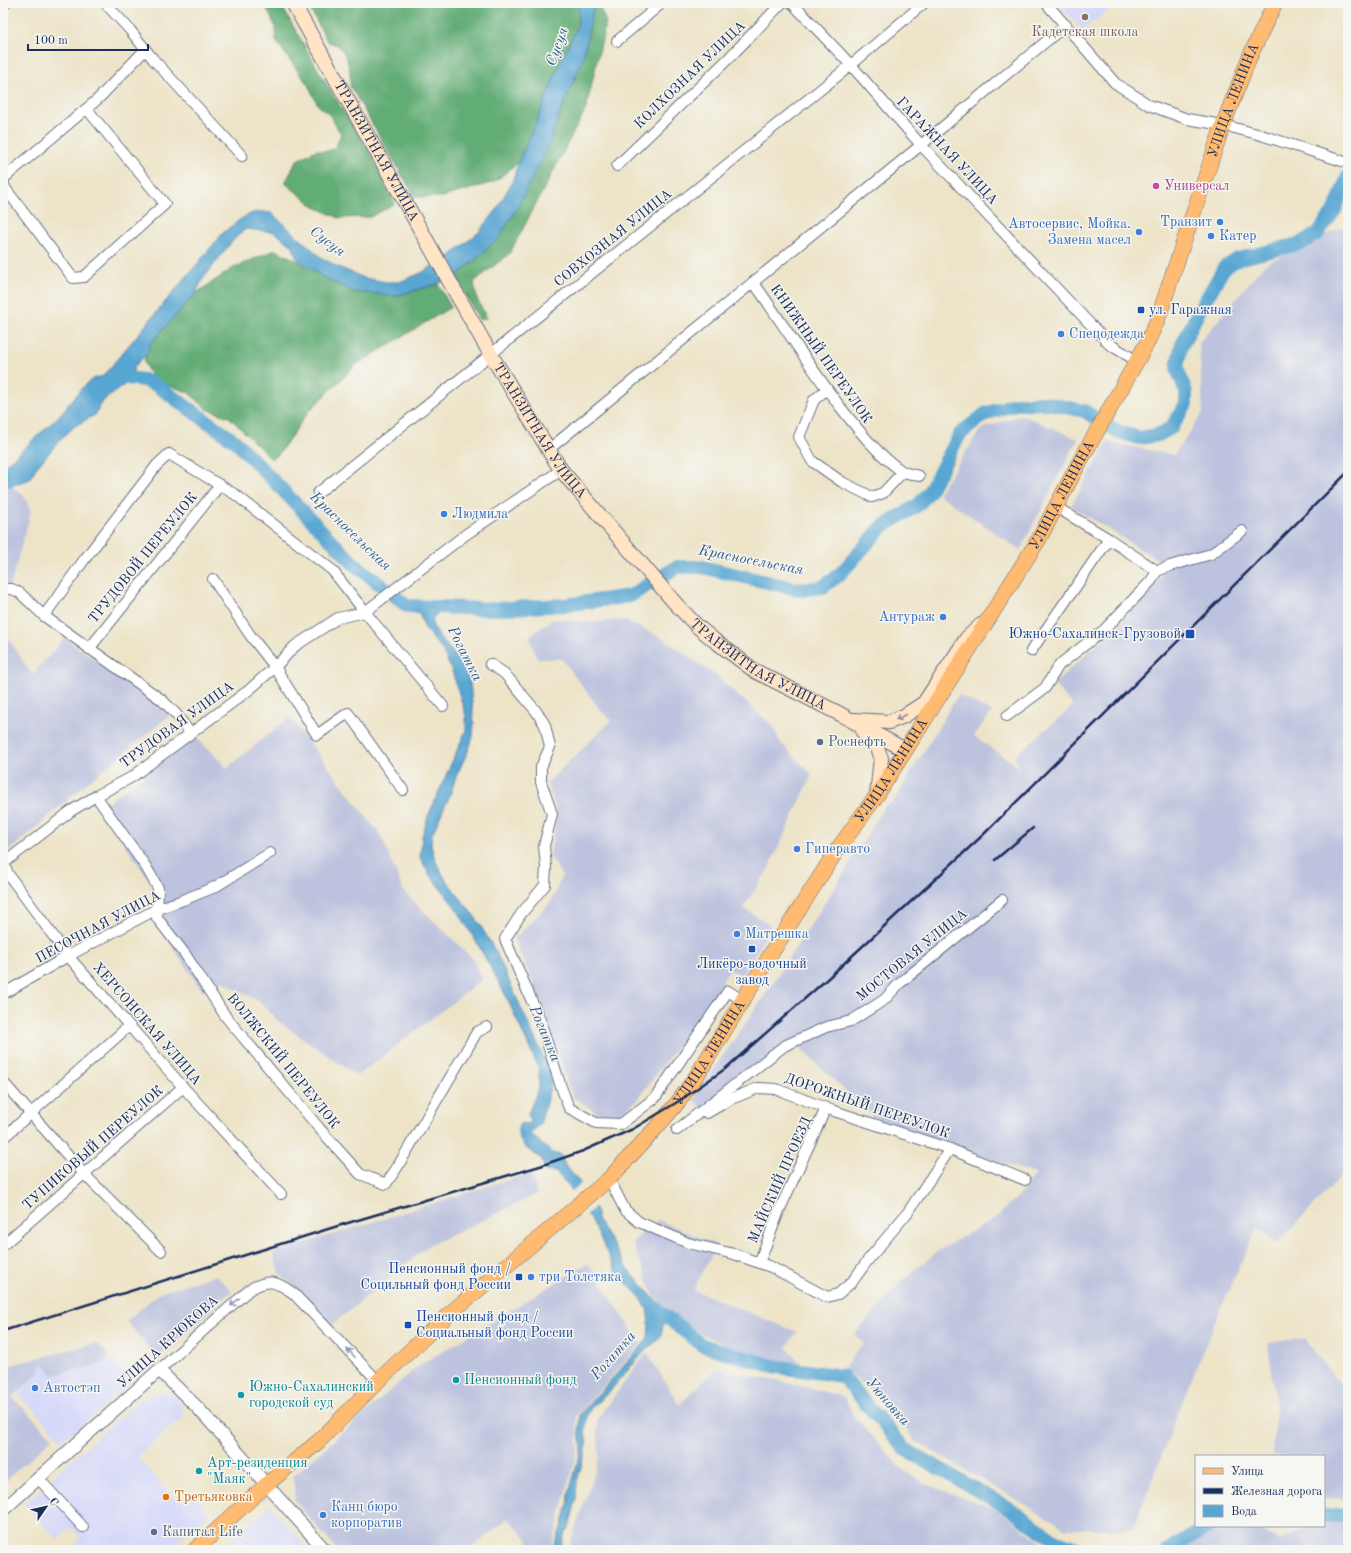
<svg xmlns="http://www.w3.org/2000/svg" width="1351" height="1553" font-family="'Old Standard TT',serif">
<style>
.built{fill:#d5d8f9}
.industrial{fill:#bdc3de}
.forest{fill:#62ac74;stroke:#3e6e69}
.water{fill:#59a6d2;stroke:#3a6a98}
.pier{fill:#ede4c8}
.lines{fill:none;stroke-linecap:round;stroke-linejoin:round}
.river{stroke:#59a6d2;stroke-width:14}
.minor-casing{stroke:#646e83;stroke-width:12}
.tertiary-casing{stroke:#646e83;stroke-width:14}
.secondary-casing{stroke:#646e83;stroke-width:16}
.primary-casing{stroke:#646e83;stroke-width:16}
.minor{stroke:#fff;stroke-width:10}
.tertiary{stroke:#fff;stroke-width:12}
.secondary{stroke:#ffe4c6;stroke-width:14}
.primary{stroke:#febb71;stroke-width:15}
.rail{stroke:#1b2f5e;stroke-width:2.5}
.oneway{stroke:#8d8a92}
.oneway2{stroke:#8d97ae}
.education-dot{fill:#8d6e63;stroke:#f6f6f2;stroke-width:1.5}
.hotel-dot{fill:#d1479c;stroke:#f6f6f2;stroke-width:1.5}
.shop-dot{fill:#3f7fe0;stroke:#f6f6f2;stroke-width:1.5}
.transit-dot{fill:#1a4fb4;stroke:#f6f6f2;stroke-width:1.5}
.service-dot{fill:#5c6f8a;stroke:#f6f6f2;stroke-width:1.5}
.culture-dot{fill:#0f9aa8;stroke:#f6f6f2;stroke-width:1.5}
.food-dot{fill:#e8710a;stroke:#f6f6f2;stroke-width:1.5}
.labels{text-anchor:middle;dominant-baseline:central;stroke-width:3;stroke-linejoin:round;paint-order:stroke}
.education-label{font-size:14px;fill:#785e54;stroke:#f6f6f2}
.street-label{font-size:14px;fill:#1b2f5e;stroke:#f6f6f2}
.hotel-label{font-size:14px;fill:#b23c85;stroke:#f6f6f2;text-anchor:start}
.shop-label{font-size:14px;fill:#366cbe;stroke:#f6f6f2;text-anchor:start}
.transit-label{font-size:14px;fill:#164399;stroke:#f6f6f2;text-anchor:start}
.service-label{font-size:14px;fill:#4e5e75;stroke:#f6f6f2;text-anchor:start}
.culture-label{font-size:14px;fill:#0d838f;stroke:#f6f6f2;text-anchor:start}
.food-label{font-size:14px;fill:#c56008;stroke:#f6f6f2;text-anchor:start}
.water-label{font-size:15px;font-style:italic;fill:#315987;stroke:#f6f6f2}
</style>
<rect width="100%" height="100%" fill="#f6f6f2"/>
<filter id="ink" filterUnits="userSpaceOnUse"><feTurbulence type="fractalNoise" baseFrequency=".025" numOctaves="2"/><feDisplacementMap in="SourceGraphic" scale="8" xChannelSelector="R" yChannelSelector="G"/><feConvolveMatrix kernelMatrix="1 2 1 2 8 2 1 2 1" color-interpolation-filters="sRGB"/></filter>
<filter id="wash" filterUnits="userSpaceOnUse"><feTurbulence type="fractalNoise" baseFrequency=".012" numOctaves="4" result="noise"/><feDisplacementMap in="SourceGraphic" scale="16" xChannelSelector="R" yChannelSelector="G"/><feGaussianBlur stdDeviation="0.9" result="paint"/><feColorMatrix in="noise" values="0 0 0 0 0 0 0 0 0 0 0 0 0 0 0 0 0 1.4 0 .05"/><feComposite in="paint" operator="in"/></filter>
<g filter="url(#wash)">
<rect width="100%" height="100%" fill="#ede4c8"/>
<!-- built -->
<g class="built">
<path d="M1057,3h61l-35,27z"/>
<path d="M107,1354l26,27 -61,53 -2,-1 -8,8 -30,-34 -4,-2 -11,-12 25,-23 -3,-3 4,-3 65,-2z"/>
<path d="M155,1393h8l10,2 10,12 -2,5 4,4 -47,39 1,4 31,35 9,6 14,-5 16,19 -41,36h-89l-4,-7 6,-5 -10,-11 -14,13 -33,-36 25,-22 1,-3 89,-79z"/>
<path d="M270,1505l38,43 7,2h-96z"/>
</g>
<!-- industrial -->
<g class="industrial">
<path d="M1348,216v956l-5,2 -65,69 -21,-15 -38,84 -27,65 -59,152h-66l-152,-88 -32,-42 -40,-30 21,-26 -9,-9 53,-59 30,-24 59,-34 24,-24 15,-19 -155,-50 -82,-77 -97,62 -9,-10 62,-89 75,-115 55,-89 8,-4 65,-107 34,17 -18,24 46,32 -6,-11 59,-51 -19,-22 74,-69 3,-7 31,-32 -4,-16 -87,-54 37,-64 66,13 29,-42 -4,-70 65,-78 81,-39z"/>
<path d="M1022,415l56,24 -58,111 -82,-56 43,-65z"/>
<path d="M3,485l8,1 12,8 8,18 -20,71 -8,14z"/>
<path d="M553,619l35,3 35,-2 38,17 55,39 57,50 7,16 32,33 -43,93 -26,40 28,18 -28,50 -14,-7 -14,27 -78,104 -19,17 -18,-2 -28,-19 -32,-98 -26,-59 37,-37 11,-26 -12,-20 7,-44 -10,-29 65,-63 -11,-9 -39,-52h-25l-8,-23z"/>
<path d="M6,635l26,40 33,-37 106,76 -84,69 -84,73v-220z"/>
<path d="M290,717l91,119 23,56 69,67 9,21 -125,96 -79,-55 -21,-21 -38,-20 -16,12 -49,-73 1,-30 -55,-81 96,-71 31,31z"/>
<path d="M531,1173l6,21 -109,52 -96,79 -52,-51 -7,-21z"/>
<path d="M658,1220l59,25 -24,45 104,42 -11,15 17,18 -32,-1 -81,-35 -32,-23 -26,-64z"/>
<path d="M588,1263l53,81 -65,72 2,33 -27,101h-25l3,-9 -21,-23 -39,32h-132l-42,-49 -2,-25 124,-109z"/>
<path d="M216,1275l16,16 -74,67 -32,-37 35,-29z"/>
<path d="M1304,1338l29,38 15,14v109l-24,-1v-42h-51l3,-45 -8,-68z"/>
<path d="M96,1343l11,11 1,8 -55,13 -10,-11 -4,3 3,3 -30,27 41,41 -50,45v-116z"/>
<path d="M647,1352l32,53 37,-36 86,17 42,11 9,18 48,54 24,15 73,26 54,40h-484l31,-92 -2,-39z"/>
<path d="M1348,1520v30h-172l42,-24h31l31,15 29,-15h15v-5z"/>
</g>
<!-- forest -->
<g class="forest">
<path d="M264,3h16l48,84 43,67 24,50 -25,13 -31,1 -24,-11 -30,-24 12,-23 19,-10 12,1 7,-3 6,-14 -12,-20 -11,-9 -10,-20 -32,-44v-13z"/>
<path d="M307,3h272l-1,22 -20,43 -21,53 -19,42 -24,19 -51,15h-28l-65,-111c1,-13 -1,-29 -11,-40 -3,-2 -8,-3 -12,-5z"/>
<path d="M594,4l5,2 7,16 -20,87 -76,144 -36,29 3,17 10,19 -8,2 -23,-44 20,-16 73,-115 9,-27 25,-59z"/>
<path d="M275,250l28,13 20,14 72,19 43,-12 13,23 -95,58 -47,46 -31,44 -7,4 -42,-42 -22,-8 -18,-16 -33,-13 -8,-9 -4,-10 6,-17 46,-51 39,-26z"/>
</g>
<!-- water -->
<g class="water">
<path d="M579,3h15l-11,56 -25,59 -9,27 -35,69 -16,25 -42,37 -19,8 -42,12 -41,-4 -31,-15 -20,-14 -7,-6 -3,-11 -19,-14 -28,-3 -6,4 -10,11 -27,35 -8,15 -45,50 -3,10 -12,12 -7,16 -24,18 -9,15 -20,11 -14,13 -25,29 -6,11 -19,7 -8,-1v-19l9,-7 46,-42 25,-30 10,-8 10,-3 120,-143c16,-12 26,-25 48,-20l50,44 15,9 28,12 22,4h13l22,-9 30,-18 27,-22 18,-22 16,-29 7,-21 18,-40 21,-53 20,-43z"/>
<path d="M419,613l18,1 -4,4 -1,6 7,12 23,28 8,18 4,41 -1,14 -4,12 -13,28 -6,18 -18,39 -1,12 6,18 9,16 30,38 20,34 55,122v10l-11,41 -10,8 22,20 9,2 4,10 17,20 15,28v6l31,50 35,40 1,13 -4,16 -17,15 -33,38 -19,17 -3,6 -3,16 2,16 -10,35 -1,19 -7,28 -4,4 -5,18h-8l10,-24 6,-22 1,-11 13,-46 -3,-14 1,-19 61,-67 7,-10 1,-13 -2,-15 -6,-11 -24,-25 -25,-52 -21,-32 -15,-17 -11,-1 -3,-12c-12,-8 -22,-12 -24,-27 0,-5 0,-6 3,-9l6,1 2,-1 1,-4 -2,-5 11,-27v-18l-33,-73 -25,-46 -23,-39 -29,-37 -9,-17 2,-21 6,-20 38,-86v-14l-14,-45 -10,-21 -17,-21z"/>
</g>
<!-- pier -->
<path class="pier" d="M583,1182l13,24 -10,9 -15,-23z"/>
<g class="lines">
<!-- river -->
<g class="river">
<path d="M128,378l16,2 12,5 80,57 117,121 54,43 87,3 71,-4 65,-9 47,-29h25l99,23 22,-3 18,-14 41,-46 36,-22 11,-13 31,-58 25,-20 30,-10 32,-1 37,8 35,21 20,6 19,-3 13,-7 15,-24v-12l-9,-24 4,-21 17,-34 26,-45 14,-9 64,-16 16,-10 17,-23 13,-34"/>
<path d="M655,1308l47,37 70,21 70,10 63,73 100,57 50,34 27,10"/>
<path d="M1324,1516l24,-2"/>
<path d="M1168,1550l42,-24"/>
</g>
</g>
</g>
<g filter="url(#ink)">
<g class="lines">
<defs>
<g id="minor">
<path d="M105,3l25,27 23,29 89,97"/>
<path d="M792,3l59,62 70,80 188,199 28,17"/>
<path d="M1046,3l69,80 34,22 38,14 36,6 38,10 81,26"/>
<path d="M3,5l3,-2"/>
<path d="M617,41l45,-38"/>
<path d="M617,166l111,-107 54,-56"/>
<path d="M3,179l95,-80 47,-49"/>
<path d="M3,180l2,8 68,90 11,-1 81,-73 -78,-95"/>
<path d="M752,283l7,7c27,39 53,80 82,118 19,24 37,47 62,64"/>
<path d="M827,389l-13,11 -15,37 13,24 30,21 30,15 11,-4 20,-21 16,4"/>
<path d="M548,450l373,-305 145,-120"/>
<path d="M318,493l533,-428 73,-62"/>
<path d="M1056,507l53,32 48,32"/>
<path d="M213,579l37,56 25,32 42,68 31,-22 55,77"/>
<path d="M3,589h9l8,4 24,23 118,84 14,14 14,19"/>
<path d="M44,616l40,-56 73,-95 12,-11 67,41 96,75 33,42 78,94"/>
<path d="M89,649l131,-164"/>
<path d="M1031,651l78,-112"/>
<path d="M490,664l14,9 32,38 9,14 5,22 -9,20v15l11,32 -8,32 2,21 -1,18 -24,29 -16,25 35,81 20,64 9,24 27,15 25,1 34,-26 73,-107 14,9"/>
<path d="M1007,716l38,-28 14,-23 45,-35 47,-49 6,-10 13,-5 41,-12 31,-23"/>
<path d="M96,796l50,71 12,21 -1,30 28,36 41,63 93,111 41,46 26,10 12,-18 79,-134 10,-5"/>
<path d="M3,994l65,-38 89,-47 26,-9 32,-13 55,-34"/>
<path d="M3,1082l81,92 77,77"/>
<path d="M707,1113l24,-14 27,-11 18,1 55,21 119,39 75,31"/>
<path d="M677,1130l107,-84 42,-19 25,-6 33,-21 15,-16 103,-84"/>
<path d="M3,1138l126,-112"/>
<path d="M609,1179l16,31 14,12 49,21 46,11 37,13 56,30 11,-3 14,-12 16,-22 40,-48 42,-63"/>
<path d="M281,1194l-98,-107 -115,-131 -60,-82 -4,-11 67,-52 25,-15 36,-19 117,-87 26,-23 20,-21 43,-28 27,-6 100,-77 96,-65"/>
<path d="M3,1245l180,-158"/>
<path d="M759,1263l20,-52 47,-103"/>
<path d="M159,1370l90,-80c19,-12 27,-9 44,3l85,88"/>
<path d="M38,1478l45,49"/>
</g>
<path id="tertiary" d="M3,1510l156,-140 38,37 128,143"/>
<g id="secondary">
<path id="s1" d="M293,3l198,352 70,115 114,133 22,23 18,15 40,30 85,43 65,36"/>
<path d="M853,720l36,2 15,-6 20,-13 43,-65 14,-13"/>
<path d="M863,732l13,14 5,12 -4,37"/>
</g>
<g id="primary">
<path id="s2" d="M195,1550l72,-66 52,-43 59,-60 69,-65 162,-137 47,-51 23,-27 20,-29 78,-128 60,-94 40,-55 162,-256 40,-76 68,-120 10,-22 66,-196 27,-69 25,-53"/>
</g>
</defs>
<!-- minor casing -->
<use href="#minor" class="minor-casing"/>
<!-- tertiary casing -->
<use href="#tertiary" class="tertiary-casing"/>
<!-- secondary casing -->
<use href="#secondary" class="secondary-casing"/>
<!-- primary casing -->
<use href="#primary" class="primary-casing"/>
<!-- minor -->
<use href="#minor" class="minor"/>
<!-- tertiary -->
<use href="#tertiary" class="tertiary"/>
<!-- secondary -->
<use href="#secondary" class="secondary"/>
<!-- primary -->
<use href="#primary" class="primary"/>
<!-- rail -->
<g class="rail">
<path d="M995,860l38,-32"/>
<path d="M3,1331l338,-106 199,-59 43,-15 50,-22 46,-28 46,-32 101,-89 157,-145 365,-363"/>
</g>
</g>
<!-- one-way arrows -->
<defs><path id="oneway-shaft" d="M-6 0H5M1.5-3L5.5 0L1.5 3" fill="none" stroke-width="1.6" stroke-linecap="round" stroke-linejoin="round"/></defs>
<use class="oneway" href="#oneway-shaft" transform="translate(901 717) rotate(155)"/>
<g class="oneway2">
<use href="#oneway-shaft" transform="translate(235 1302) rotate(138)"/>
<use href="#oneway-shaft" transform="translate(351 1353) rotate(-134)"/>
</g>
</g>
<!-- markers -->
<circle class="education-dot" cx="1085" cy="17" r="4"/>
<circle class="hotel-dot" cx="1156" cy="186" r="4"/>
<g class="shop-dot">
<circle cx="1220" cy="222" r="4"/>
<circle cx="1139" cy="232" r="4"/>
<circle cx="1211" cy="236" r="4"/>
<circle cx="1061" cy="334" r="4"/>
<circle cx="444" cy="514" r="4"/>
<circle cx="943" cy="617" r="4"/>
<circle cx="797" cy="849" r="4"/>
<circle cx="737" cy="934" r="4"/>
<circle cx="531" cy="1277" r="4"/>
<circle cx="35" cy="1388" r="4"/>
<circle cx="323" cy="1515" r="4"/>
</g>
<g class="transit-dot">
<rect x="1137" y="306" width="8" height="8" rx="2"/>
<rect x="1185" y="629" width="10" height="10" rx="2"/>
<rect x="748" y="945" width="8" height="8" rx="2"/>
<rect x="515" y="1273" width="8" height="8" rx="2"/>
<rect x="404" y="1321" width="8" height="8" rx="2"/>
</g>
<g class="service-dot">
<circle cx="820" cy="742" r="4"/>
<circle cx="154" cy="1532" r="4"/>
</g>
<g class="culture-dot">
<circle cx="456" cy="1380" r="4"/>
<circle cx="241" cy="1395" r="4"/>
<circle cx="199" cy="1471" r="4"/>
</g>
<circle class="food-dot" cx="166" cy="1497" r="4"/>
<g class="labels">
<!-- education labels -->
<g class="education-label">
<text x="1085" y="32">Кадетская школа</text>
</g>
<!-- street labels -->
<g class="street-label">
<text transform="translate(690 75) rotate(-44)">КОЛХОЗНАЯ УЛИЦА</text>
<text stroke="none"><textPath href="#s2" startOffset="1810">УЛИЦА ЛЕНИНА</textPath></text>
<text transform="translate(947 151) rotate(47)">ГАРАЖНАЯ УЛИЦА</text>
<text stroke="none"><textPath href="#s1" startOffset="170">ТРАНЗИТНАЯ УЛИЦА</textPath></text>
<text transform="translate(613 238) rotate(-39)">СОВХОЗНАЯ УЛИЦА</text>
<text transform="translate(821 354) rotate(55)">КНИЖНЫЙ ПЕРЕУЛОК</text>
<text stroke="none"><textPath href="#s1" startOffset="494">ТРАНЗИТНАЯ УЛИЦА</textPath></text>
<text stroke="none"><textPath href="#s2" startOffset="1378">УЛИЦА ЛЕНИНА</textPath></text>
<text transform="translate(143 558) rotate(-51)">ТРУДОВОЙ ПЕРЕУЛОК</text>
<text stroke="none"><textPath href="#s1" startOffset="818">ТРАНЗИТНАЯ УЛИЦА</textPath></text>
<text transform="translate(177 725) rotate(-36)">ТРУДОВАЯ УЛИЦА</text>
<text stroke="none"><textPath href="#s2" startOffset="1054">УЛИЦА ЛЕНИНА</textPath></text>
<text transform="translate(98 927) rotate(-28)">ПЕСОЧНАЯ УЛИЦА</text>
<text transform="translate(912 955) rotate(-39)">МОСТОВАЯ УЛИЦА</text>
<text transform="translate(147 1024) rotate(49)">ХЕРСОНСКАЯ УЛИЦА</text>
<text stroke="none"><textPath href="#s2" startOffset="718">УЛИЦА ЛЕНИНА</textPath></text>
<text transform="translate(283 1061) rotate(51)">ВОЛЖСКИЙ ПЕРЕУЛОК</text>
<text transform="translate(867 1106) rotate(19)">ДОРОЖНЫЙ ПЕРЕУЛОК</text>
<text transform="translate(93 1148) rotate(-41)">ТУПИКОВЫЙ ПЕРЕУЛОК</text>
<text transform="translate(780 1180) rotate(-66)">МАЙСКИЙ ПРОЕЗД</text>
<text transform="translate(168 1342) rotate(-42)">УЛИЦА КРЮКОВА</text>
</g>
<!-- hotel labels -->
<g class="hotel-label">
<text x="1164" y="186">Универсал</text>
</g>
<!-- shop labels -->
<g class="shop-label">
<text x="1212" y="222" text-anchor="end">Транзит</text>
<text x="1131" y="224" text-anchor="end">Автосервис, Мойка.<tspan x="1131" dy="16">Замена масел</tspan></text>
<text x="1219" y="236">Катер</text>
<text x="1069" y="334">Спецодежда</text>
<text x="452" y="514">Людмила</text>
<text x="935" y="617" text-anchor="end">Антураж</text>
<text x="805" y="849">Гиперавто</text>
<text x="745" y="934">Матрешка</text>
<text x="539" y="1277">три Толстяка</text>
<text x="43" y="1388">Автостэп</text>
<text x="331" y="1507">Канц бюро<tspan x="331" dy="16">корпоратив</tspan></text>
</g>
<!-- transit labels -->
<g class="transit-label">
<text x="1149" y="310">ул. Гаражная</text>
<text x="1181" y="634" text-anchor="end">Южно-Сахалинск-Грузовой</text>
<text x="752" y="964" text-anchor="middle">Ликёро-водочный<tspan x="752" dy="16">завод</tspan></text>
<text x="511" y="1269" text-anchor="end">Пенсионный фонд /<tspan x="511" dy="16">Социльный фонд России</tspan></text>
<text x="416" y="1317">Пенсионный фонд /<tspan x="416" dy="16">Социальный фонд России</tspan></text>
</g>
<!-- service labels -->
<g class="service-label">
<text x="828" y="742">Роснефть</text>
<text x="162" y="1532">Капитал Life</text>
</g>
<!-- culture labels -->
<g class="culture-label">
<text x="464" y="1380">Пенсионный фонд</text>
<text x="249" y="1387">Южно-Сахалинский<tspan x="249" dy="16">городской суд</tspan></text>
<text x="207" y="1463">Арт-резиденция<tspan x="207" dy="16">"Маяк"</tspan></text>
</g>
<!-- food labels -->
<g class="food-label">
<text x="174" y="1497">Третьяковка</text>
</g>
<!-- water labels -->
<g class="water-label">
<text transform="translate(558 47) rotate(-70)">Сусуя</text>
<text transform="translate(327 242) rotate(38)">Сусуя</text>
<text transform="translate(350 532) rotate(44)">Красносельская</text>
<text transform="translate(751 561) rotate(11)">Красносельская</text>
<text transform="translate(464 654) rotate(63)">Рогатка</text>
<text transform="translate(544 1034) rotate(67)">Рогатка</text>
<text transform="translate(614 1356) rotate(-48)">Рогатка</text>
<text transform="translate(887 1402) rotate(49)">Уюновка</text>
</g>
</g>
<!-- margin -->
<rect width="1351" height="1553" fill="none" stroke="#f6f6f2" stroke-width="16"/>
<!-- legend -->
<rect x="1195" y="1455" width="130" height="72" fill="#f6f6f2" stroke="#9ea6b7"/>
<rect x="1203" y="1468" width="20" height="6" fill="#febb71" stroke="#9ea6b7"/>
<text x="1231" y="1475" font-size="12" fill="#1b2f5e">Улица</text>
<rect x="1203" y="1488" width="20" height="6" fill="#1b2f5e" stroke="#9ea6b7"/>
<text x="1231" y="1495" font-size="12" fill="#1b2f5e">Железная дорога</text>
<rect x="1203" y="1505" width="20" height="12" fill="#59a6d2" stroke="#9ea6b7"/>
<text x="1231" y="1515" font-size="12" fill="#1b2f5e">Вода</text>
<!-- north arrow -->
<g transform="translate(46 1507) rotate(56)" stroke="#f6f6f2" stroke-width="3" paint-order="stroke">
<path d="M0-3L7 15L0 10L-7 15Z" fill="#1b2f5e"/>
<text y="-6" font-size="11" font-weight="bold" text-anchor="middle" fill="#1b2f5e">С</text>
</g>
<!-- scale -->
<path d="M28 44v6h120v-6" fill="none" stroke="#1b2f5e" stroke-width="2"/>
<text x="34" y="44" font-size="12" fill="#1b2f5e" stroke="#f6f6f2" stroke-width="3" paint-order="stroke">100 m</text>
</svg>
